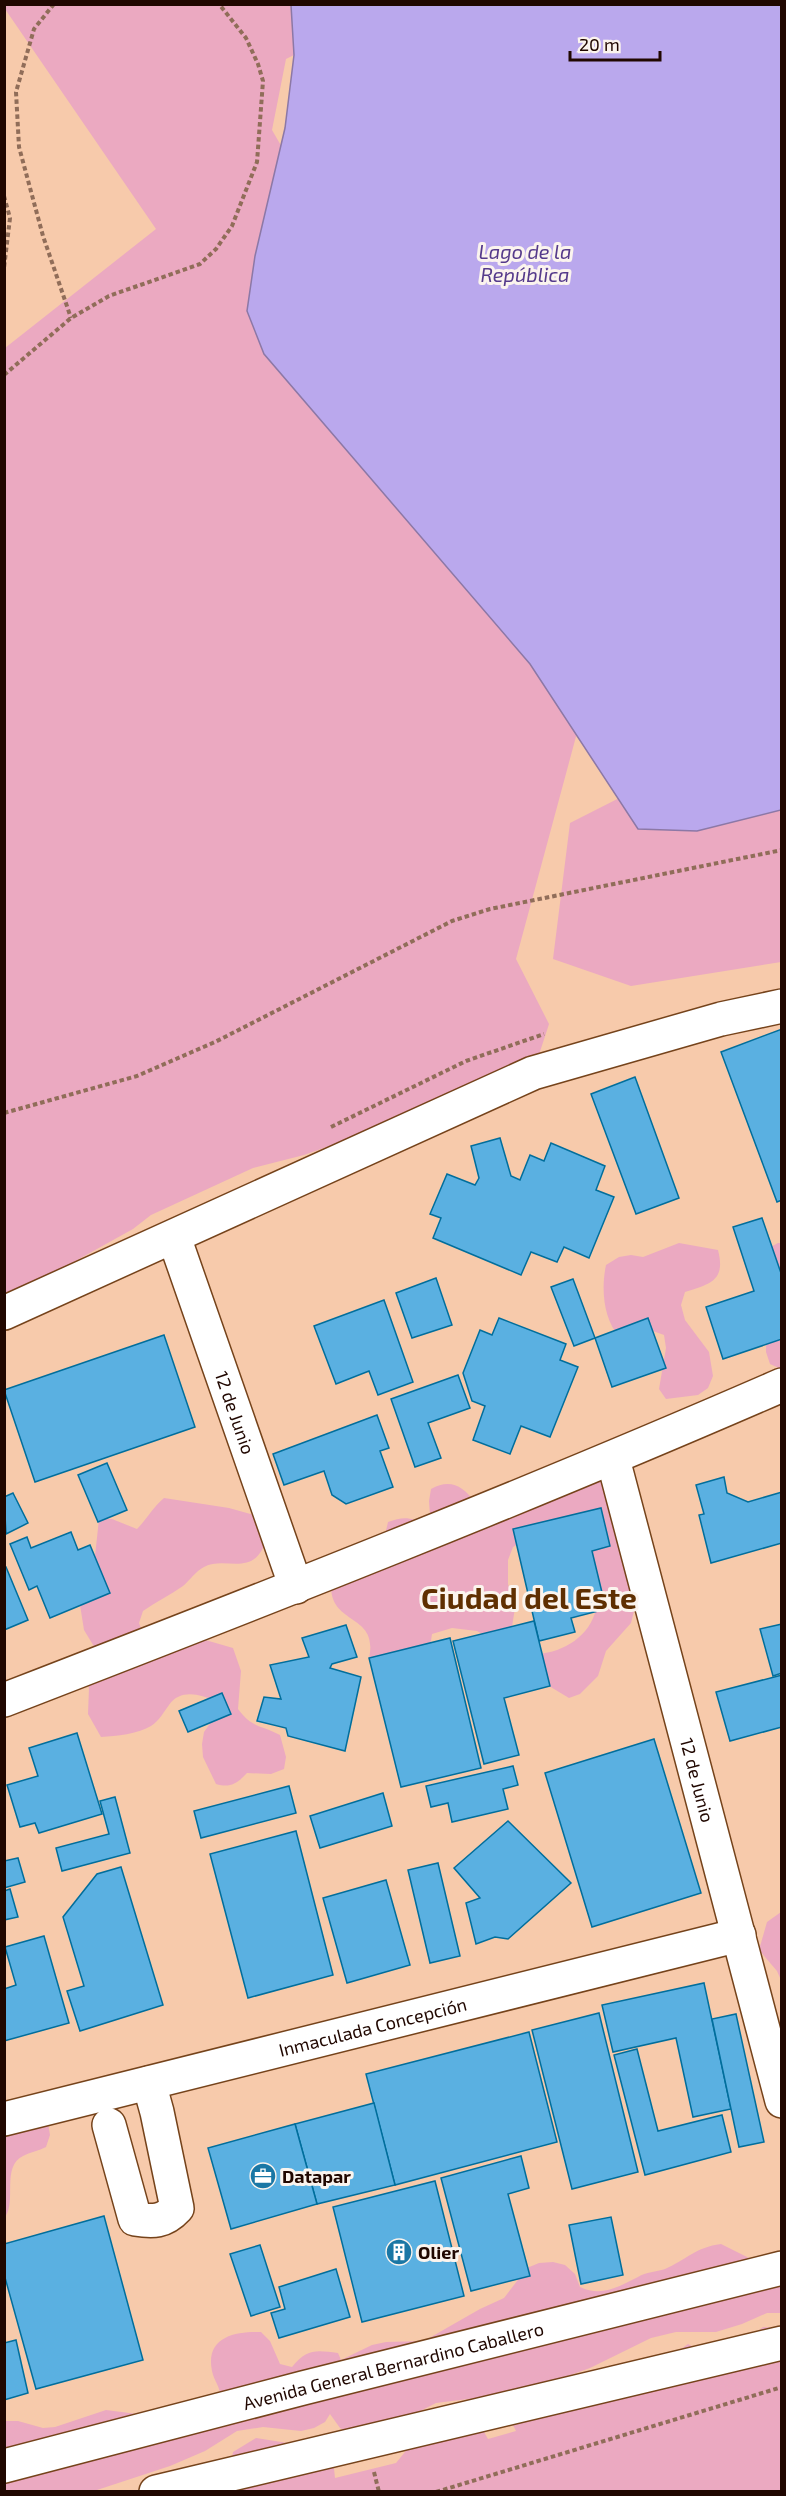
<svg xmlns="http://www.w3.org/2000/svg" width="786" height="2496" font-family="'Exo 2',sans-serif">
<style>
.green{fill:#eba9c1}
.water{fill:#baa8ed;stroke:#8c78a6;stroke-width:1.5}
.building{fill:#5ab0e1;stroke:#016e9c;stroke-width:1.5}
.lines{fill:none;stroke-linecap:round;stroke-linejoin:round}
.minor-casing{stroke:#75431b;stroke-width:36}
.major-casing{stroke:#75431b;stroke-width:36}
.path{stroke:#906d59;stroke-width:4;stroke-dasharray:4.5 3;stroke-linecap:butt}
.minor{stroke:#fff;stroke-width:33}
.major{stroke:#fff;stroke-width:33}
.labels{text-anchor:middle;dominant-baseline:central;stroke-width:6;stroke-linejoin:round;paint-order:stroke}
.street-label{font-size:18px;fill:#200700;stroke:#fbf4ee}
.poi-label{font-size:18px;font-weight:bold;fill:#200700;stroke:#fbf4ee;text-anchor:start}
.water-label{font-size:20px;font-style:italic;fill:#553a8b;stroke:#fbf4ee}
.town-label{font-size:30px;font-weight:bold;fill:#5f2f01;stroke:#fbf4ee}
</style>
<rect width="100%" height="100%" fill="#f7caab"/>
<!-- green -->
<g class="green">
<path d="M5,5h308l-19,50 -8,4 -14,71 319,551 -75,278 33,65 -16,49 -229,82 -51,13 -102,47 -18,14 -128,71v-952l151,-119 -151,-220z"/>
<path d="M777,718h4v244l-150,24 -78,-27 17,-136z"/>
<path d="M679,1243l39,7c8,31 -8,34 -33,42l-4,13 4,15 24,32 4,24 -5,12 -10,7 -32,4 -7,-10 7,-41 -2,-13 -11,-4 -33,7c-17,-19 -19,-49 -14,-73l13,-8 12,-2 12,2z"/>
<path d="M778,1243h3v126l-11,-5 -4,-12 1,-103z"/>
<path d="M603,1478l34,121 -6,24 -25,28 -8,25 -18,18 -11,4 -30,-18 -1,-26c26,-2 52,-18 58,-45l-72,-68 -11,6 -5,13v24l7,24 -4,25 -23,4 -11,-6 -25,-3 -20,6 -4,26 -59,-2c10,-45 -39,-32 -38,-73l54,-50 3,-13c14,-5 23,-6 35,3l7,-10 -1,-14 2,-12c19,-11 32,-3 44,13z"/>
<path d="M164,1498l65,10 25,7c6,13 16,25 6,38 -14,20 -37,4 -56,14 -8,4 -14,13 -21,19 -13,9 -27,16 -40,25l-4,12 4,11 52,3 38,11 8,23 -3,38c15,20 22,15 42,26l6,22 -2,12 -13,5 -24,-1c-10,11 -17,15 -31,11l-13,-27 -1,-13 2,-12 8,-11 3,-20c-15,-7 -35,-12 -46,4 -6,8 -9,15 -18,21 -14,8 -34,10 -50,11l-13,-23 1,-26 -3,-12 12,-23 -14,-23 -4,-25 16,-36 -1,-13 4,-37h13l25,10c10,-10 16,-22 27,-31z"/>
<path d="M781,1912v68l-4,-9 -18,-21 8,-28z"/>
<path d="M5,2108l43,15 2,12 -4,12c-7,4 -16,5 -23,9 -22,11 -6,45 -18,61z"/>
<path d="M721,2244l34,17 26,6v46h-14l-25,11 -26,8h-40l-25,6 -61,30 -25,9 -89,21 -40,5 -47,24 -37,7 -12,-6 -10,-14 -5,8 -11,6 -13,3 -38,-4 -26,4 -32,20 -35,15 -73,24 -92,2v-71h13l25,7 12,-1 51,-17 39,5 76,-17c-1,-12 -7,-17 -9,-27 -7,-34 23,-40 49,-39l9,9 10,23 12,3c15,-18 23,-17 46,-14l3,7 31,-15 14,-3 38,-1 56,-32 24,-11 23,-30 12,-5 14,-1 12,3 10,9 5,13c22,10 38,0 58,-10 8,-5 18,-5 27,-8 21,-9 31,-22 56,-25z"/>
<path d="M763,2327l18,1v163l-555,1 7,-40 23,-14 76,12 3,28 61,-15 39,-48 40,1 13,23 28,-8 -7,-14 157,-57 22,-16 11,6 46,-8z"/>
</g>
<!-- water -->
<path class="water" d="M291,5h490v805l-84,21 -59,-2 -108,-165 -266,-310 -17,-43 8,-55 30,-128 9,-73z"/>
<!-- building -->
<g class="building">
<path d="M782,1029v171l-5,2 -56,-150z"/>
<path d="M635,1077l44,121 -43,16 -45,-120z"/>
<path d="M500,1138l11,38 9,4 10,-25 14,6 7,-18 54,23 -9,24 18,7 -25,61 -25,-11 -7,15 -26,-10 -10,23 -88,-37 8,-20 -11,-4 17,-40 28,11 4,-7 -8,-32z"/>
<path d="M762,1218l20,58v63l-59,20 -17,-52 48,-16 -21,-64z"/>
<path d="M436,1278l16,47 -40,13 -16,-45z"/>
<path d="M573,1279l22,59 -21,8 -23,-59z"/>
<path d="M384,1300l29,82 -35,13 -9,-24 -33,13 -22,-58z"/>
<path d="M499,1318l67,26 -6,16 18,7 -28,70 -29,-11 -11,28 -37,-14 12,-34 -13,-5 -9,-28 17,-43 12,5z"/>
<path d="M648,1318l18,50 -54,19 -17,-49z"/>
<path d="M164,1335l31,92 -160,55 -31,-92z"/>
<path d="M458,1375l12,33 -42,15 13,35 -26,9 -24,-68z"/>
<path d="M377,1415l12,33 -9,3 13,36 -47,17 -14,-9 -8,-24 -40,14 -11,-31z"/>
<path d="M107,1463l20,47 -29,12 -20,-47z"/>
<path d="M724,1477l3,16 21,9 34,-10v51l-71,20 -12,-48 5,-1 -8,-29z"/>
<path d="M13,1493l15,30 -22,11 -2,-37z"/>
<path d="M601,1508l9,38 -18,5 14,58 -35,9 4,14 -36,9 -26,-112z"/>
<path d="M71,1532l7,18 12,-5 20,48 -60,25 -13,-32 -8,4 -19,-46 17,-7 4,11z"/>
<path d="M6,1567l22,53 -24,10v-62z"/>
<path d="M534,1621l16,65 -46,12 15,57 -35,9 -31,-123z"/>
<path d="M782,1624v49l-9,3 -13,-47z"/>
<path d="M346,1625l11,32 -25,7 -2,4 31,9 -16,74 -57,-15 -2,-8 -29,-7 7,-24 17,2 -11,-34 39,-8 -7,-19z"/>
<path d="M450,1638l31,130 -80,19 -32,-129z"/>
<path d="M782,1675v52l-52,14 -14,-49z"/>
<path d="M222,1693l9,21 -43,18 -9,-21z"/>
<path d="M77,1733l25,81 -63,19 -4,-10 -15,4 -13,-42 31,-9 -9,-28z"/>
<path d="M654,1739l47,154 -109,34 -47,-154z"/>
<path d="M513,1766l5,19 -15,4 5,20 -56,13 -4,-19 -17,4 -5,-21z"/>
<path d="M289,1786l7,27 -95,25 -7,-27z"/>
<path d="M383,1793l9,33 -72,22 -10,-32z"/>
<path d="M115,1797l15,56 -68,18 -6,-23 53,-14 -9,-33z"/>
<path d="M508,1821l63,62 -63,56 -13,-2 -19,7 -10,-41 14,-5 -26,-30z"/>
<path d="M296,1831l37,144 -85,23 -38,-144z"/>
<path d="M18,1858l7,24 -21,6v-27z"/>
<path d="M438,1863l22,93 -30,7 -22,-93z"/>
<path d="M121,1867l42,138 -83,26 -13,-40 17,-5 -21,-69 34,-43z"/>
<path d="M386,1880l24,85 -63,18 -24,-85z"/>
<path d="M10,1889l8,28 -14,3v-29z"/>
<path d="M44,1936l25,87 -65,18v-52l12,-4 -11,-38z"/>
<path d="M704,1983l27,126 -38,8 -17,-79 -63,14 -11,-47z"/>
<path d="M599,2013l39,159 -66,17 -40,-159z"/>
<path d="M736,2014l28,128 -25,5 -27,-128z"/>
<path d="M529,2032l28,110 -162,43 -29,-111z"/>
<path d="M637,2049l21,82 64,-16 9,37 -86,23 -31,-120z"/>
<path d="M374,2103l21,82 -78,19 -22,-80z"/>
<path d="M295,2124l22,80 -86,25 -23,-81z"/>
<path d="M521,2156l8,32 -21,6 22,82 -59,15 -30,-113z"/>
<path d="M435,2181l29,115 -102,26 -29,-115z"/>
<path d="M104,2216l39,144 -107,29 -32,-115v-30z"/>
<path d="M611,2217l12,58 -42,9 -12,-59z"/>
<path d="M260,2245l20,62 -29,9 -21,-62z"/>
<path d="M336,2269l14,48 -71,21 -8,-25 14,-4 -6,-22z"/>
<path d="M16,2340l12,53 -24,7v-57z"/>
</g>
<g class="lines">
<defs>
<g id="minor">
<path id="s1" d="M174,1237l122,350"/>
<path d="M4,1313l529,-240 188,-54 61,-13"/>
<path id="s2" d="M613,1459l169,642"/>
<path d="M4,1700c261,-101 521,-203 778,-315"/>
<path id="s3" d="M4,2119l735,-184"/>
<path d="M109,2125l26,94c18,3 29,3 42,-11l-20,-96 -8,-29"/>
</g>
<g id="major">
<path id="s4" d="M4,2466l299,-78 479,-120"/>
<path d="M156,2492l626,-149"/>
</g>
</defs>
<!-- minor casing -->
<use href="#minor" class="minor-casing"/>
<!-- major casing -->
<use href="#major" class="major-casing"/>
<!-- path -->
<g class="path">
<path d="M54,4l-20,25 -18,63 3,55 24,89 28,82"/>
<path d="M4,196l6,22 -6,50"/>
<path d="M4,375l67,-57 38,-22 91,-32 16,-15 16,-23 25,-64 6,-81 -5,-17 -12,-26 -27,-34"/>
<path d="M4,1113l133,-37 78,-34 237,-121 38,-12 292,-59"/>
<path d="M331,1127l135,-66 78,-27"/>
<path d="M374,2472l5,20"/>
<path d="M436,2492l346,-105"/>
</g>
<!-- minor -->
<use href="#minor" class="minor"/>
<!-- major -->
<use href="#major" class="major"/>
</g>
<!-- icons -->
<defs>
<symbol id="office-disc" viewBox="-11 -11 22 22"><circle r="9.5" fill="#1a77a5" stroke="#fbf4ee"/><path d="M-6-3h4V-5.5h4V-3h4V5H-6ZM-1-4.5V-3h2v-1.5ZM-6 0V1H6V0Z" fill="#fff"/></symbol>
<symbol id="building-disc" viewBox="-11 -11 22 22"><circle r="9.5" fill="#1a77a5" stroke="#fbf4ee"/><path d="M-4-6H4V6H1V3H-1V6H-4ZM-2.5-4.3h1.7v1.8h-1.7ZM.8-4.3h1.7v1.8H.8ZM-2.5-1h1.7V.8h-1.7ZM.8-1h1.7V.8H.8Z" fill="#fff"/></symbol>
</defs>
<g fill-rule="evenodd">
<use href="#office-disc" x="248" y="2161" width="30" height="30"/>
<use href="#building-disc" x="384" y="2237" width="30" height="30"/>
</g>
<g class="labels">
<!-- street labels -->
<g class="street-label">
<text stroke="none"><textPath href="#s1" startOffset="186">12 de Junio</textPath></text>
<text stroke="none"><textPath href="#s2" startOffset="332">12 de Junio</textPath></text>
<text stroke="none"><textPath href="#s3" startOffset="380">Inmaculada Concepción</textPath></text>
<text stroke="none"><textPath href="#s4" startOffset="402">Avenida General Bernardino Caballero</textPath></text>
</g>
<!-- poi labels -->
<g class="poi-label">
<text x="282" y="2176">Datapar</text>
<text x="418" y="2252">Olier</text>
</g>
<!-- water labels -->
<g class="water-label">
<text x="525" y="251">Lago de la<tspan x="525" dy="23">República</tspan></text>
</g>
<!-- town labels -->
<g class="town-label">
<text x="529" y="1597">Ciudad del Este</text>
</g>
</g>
<!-- border -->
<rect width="786" height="2496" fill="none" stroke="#200700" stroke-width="12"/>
<!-- scale -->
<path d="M570 51v9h90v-9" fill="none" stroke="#200700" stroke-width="3"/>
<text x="579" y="51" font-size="18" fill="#200700" stroke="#fbf4ee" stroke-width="4.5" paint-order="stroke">20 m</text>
</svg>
